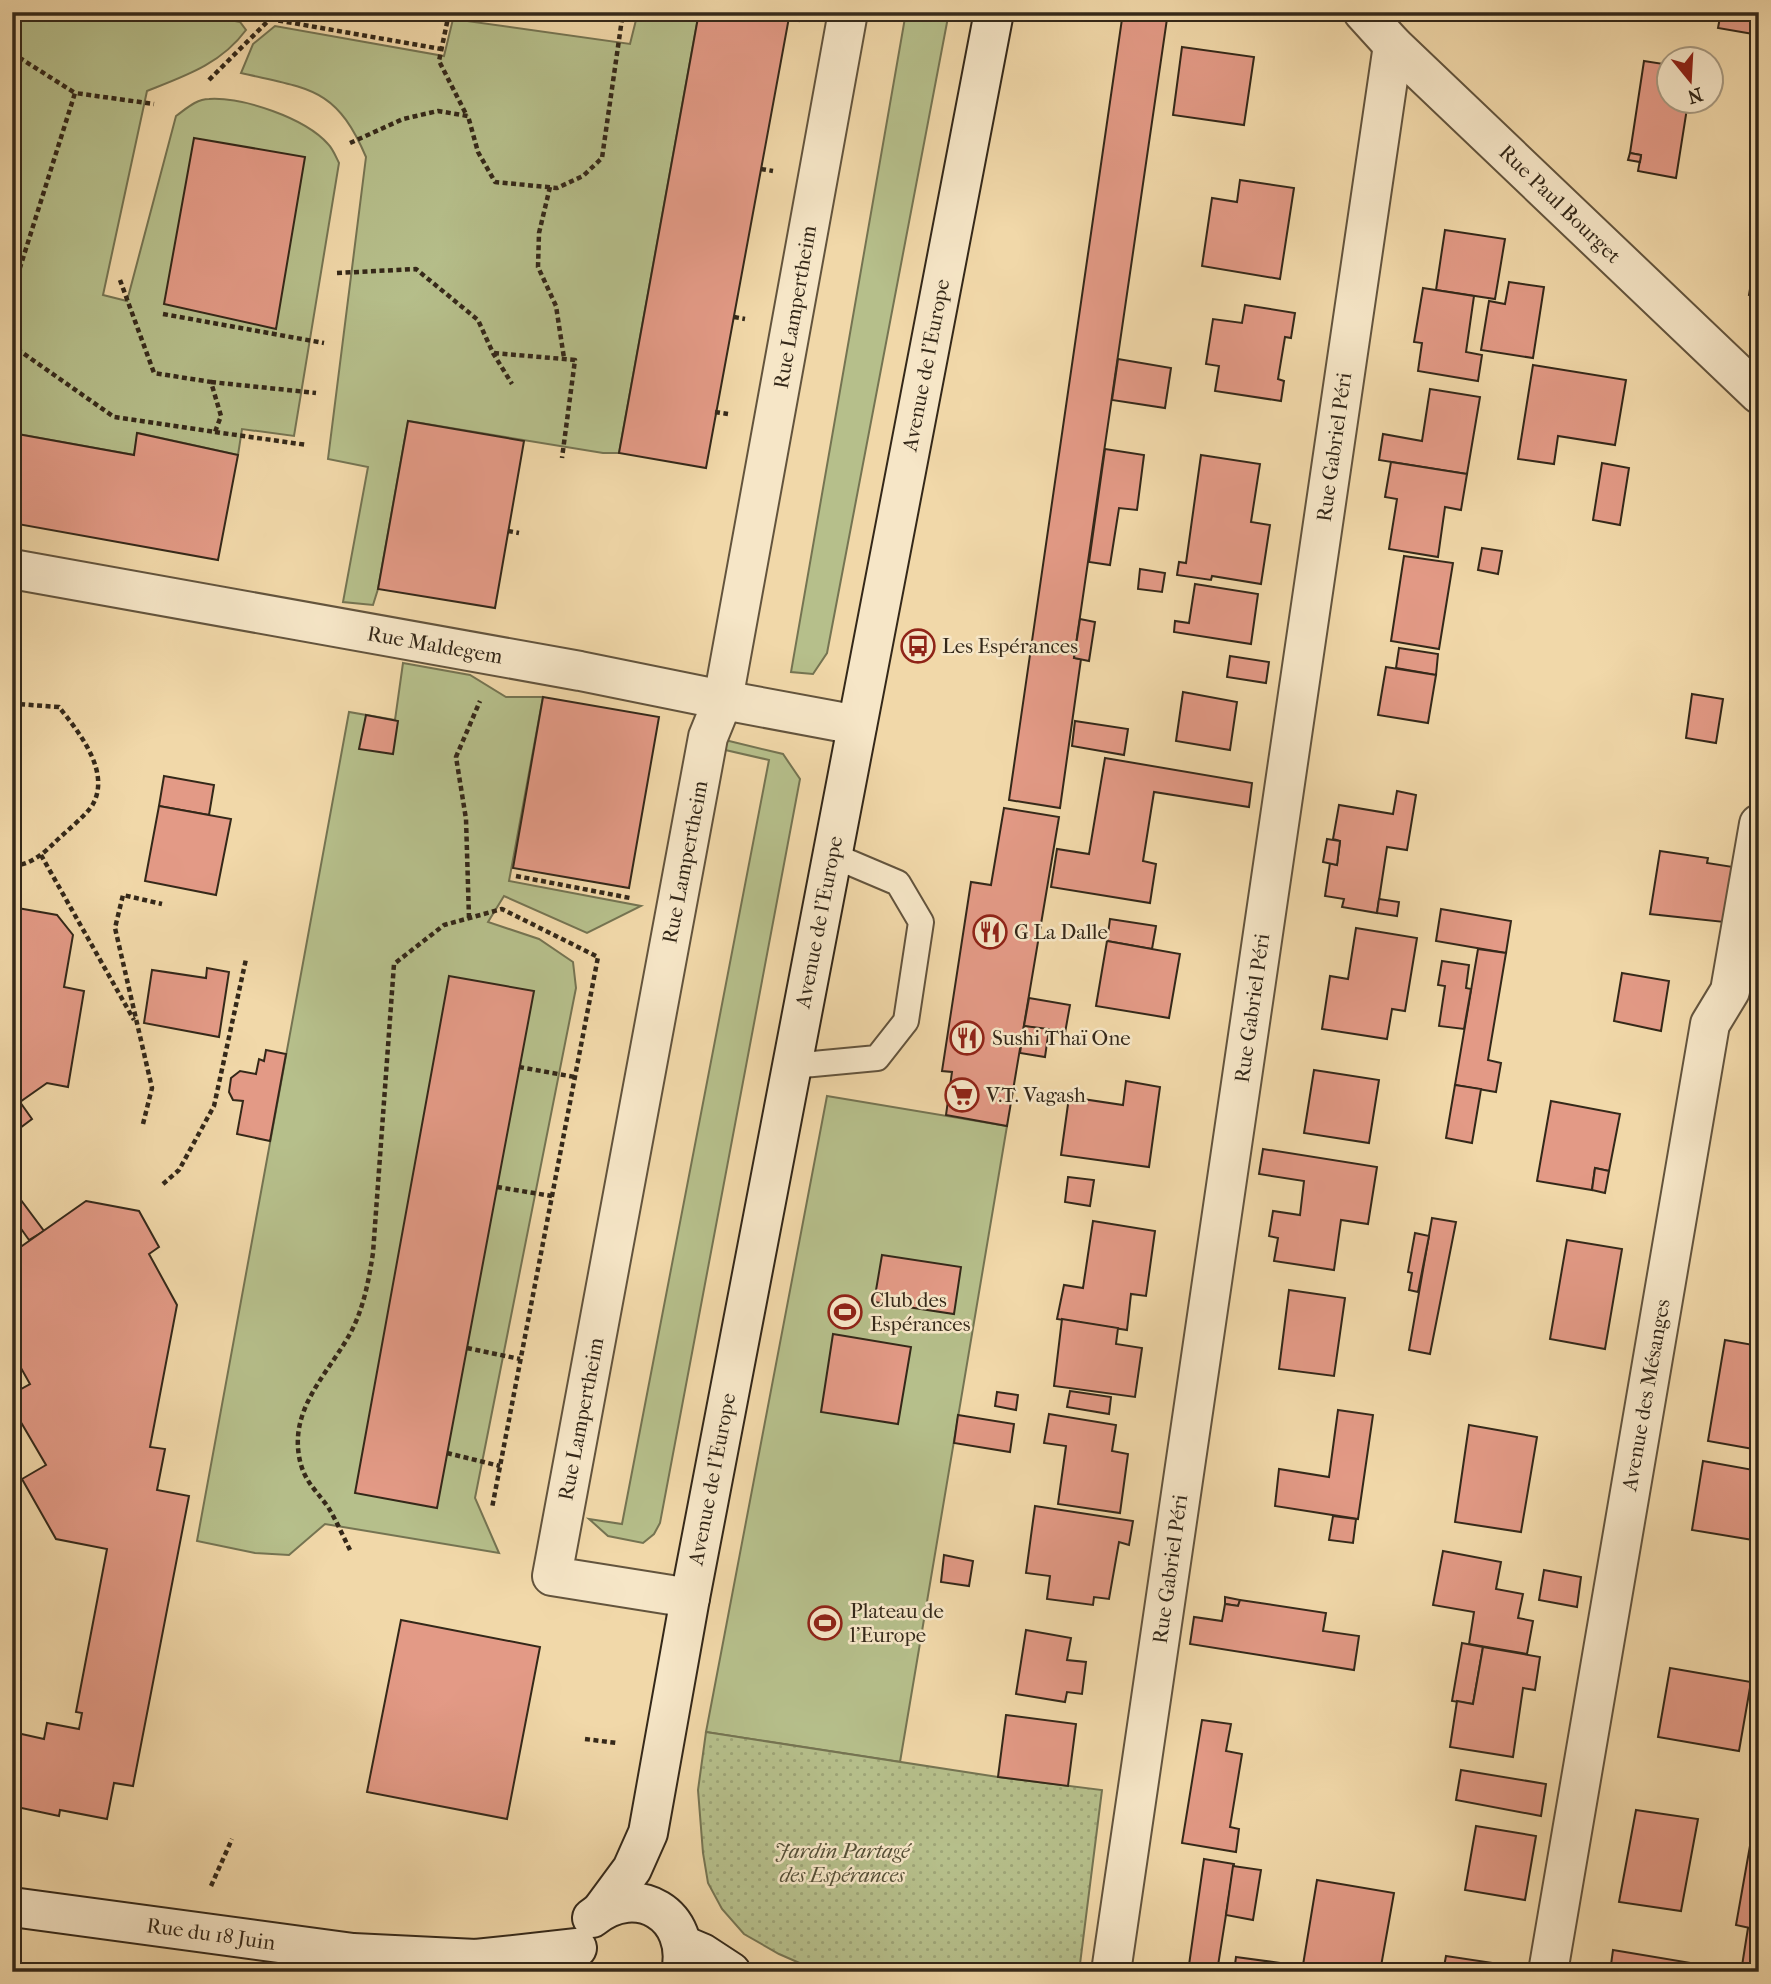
<svg xmlns="http://www.w3.org/2000/svg" width="1771" height="1984" font-family="'IM FELL French Canon',serif">
<style>
.green{fill:#b6bf8b;stroke:#757452;stroke-width:2}
.garden{fill:url(#garden-dots);stroke:#757452;stroke-width:2}
.building{fill:#e39a86;stroke:#342819;stroke-width:2}
.lines{fill:none;stroke-linecap:round;stroke-linejoin:round}
.lane-casing{stroke:#63543d;stroke-width:28}
.street-casing{stroke:#63543d;stroke-width:42}
.secondary-casing{stroke:#342819;stroke-width:42}
.path{stroke:#342819;stroke-width:4.5;stroke-dasharray:5 3.5;stroke-linecap:butt}
.lane{stroke:#f6e6c7;stroke-width:24}
.street{stroke:#f6e6c7;stroke-width:38}
.secondary{stroke:#f6e6c7;stroke-width:38}
.labels{text-anchor:middle;dominant-baseline:central;stroke-width:5;stroke-linejoin:round;paint-order:stroke}
.street-label{font-size:21px;fill:#342819;stroke:#f6e6c7}
.poi-label{font-size:21px;fill:#342819;stroke:#f6e6c7;text-anchor:start}
.park-label{font-size:21px;font-style:italic;fill:#544e36;stroke:#f6e6c7}
</style>
<defs>
<pattern id="garden-dots" width="8" height="8" patternUnits="userSpaceOnUse" patternTransform="scale(1.75)"><rect width="8" height="8" fill="#b6bf8b"/><path d="M2 2h.1M6 6h.1" fill="none" stroke="#9da477" stroke-width="1.8" stroke-linecap="round"/></pattern>
</defs>
<rect width="100%" height="100%" fill="#f1d8a9"/>
<filter id="stains"><feTurbulence type="fractalNoise" baseFrequency=".00286" numOctaves="4"/><feColorMatrix values="0 0 0 0 .2 0 0 0 0 .09 0 0 0 0 .02 0 0 0 .5 -.17"/></filter>
<radialGradient id="worn" r=".72"><stop offset=".6" stop-color="#630" stop-opacity="0"/><stop offset="1" stop-color="#630" stop-opacity=".3"/></radialGradient>
<!-- green -->
<g class="green">
<path d="M12,12h178l50,10 6,8c-25,34 -61,46 -99,61l-44,204 24,6 49,-185c10,-7 20,-17 33,-17 34,-2 96,19 119,45 5,5 8,13 11,19l-45,273 -52,-7 -4,26 -100,-22 -4,22 -122,-22z"/>
<path d="M638,12h61l-80,441h-16l-195,-32 -30,168 -5,16 -30,-3 25,-135 -40,-8 38,-302c-30,-70 -56,-68 -125,-84l12,-29 22,-18 169,30 9,-37 177,25z"/>
<path d="M906,12h43l-122,641 -14,21 -22,-2z"/>
<path d="M403,663l67,12 36,22h37l-34,184 132,25 -54,27 -83,-37 -16,26 51,17 34,23 3,26 -101,510 24,55 -174,-29 -36,31 -34,-2 -58,-12 152,-829 46,8z"/>
<path d="M725,740l58,14 17,25 -140,744 -6,11 -11,9 -35,-7 -19,-17 33,5 147,-764 -48,-11z"/>
<path d="M827,1096l180,30 -107,636 -194,-30z"/>
</g>
<!-- garden -->
<path class="garden" d="M706,1732l292,45 104,13 -23,182h-259l-41,-18 -35,-20 -22,-25 -14,-26 -5,-30 -5,-63z"/>
<!-- building -->
<g class="building">
<path d="M699,12h91l-84,456 -87,-15z"/>
<path d="M1123,12h45l-94,646 7,1 -21,149 -51,-8z"/>
<path d="M1721,12h38v23l-41,-7z"/>
<path d="M1182,47l72,10 -10,68 -71,-10z"/>
<path d="M1644,61l26,4v37h18l-12,76 -38,-7 3,-16 -11,-2z"/>
<path d="M194,138l111,19 -29,172 -112,-25z"/>
<path d="M1630,153l11,2 -1,7 -12,-2z"/>
<path d="M1240,180l54,8 -14,91 -78,-13 10,-68 25,4z"/>
<path d="M1445,230l60,9 -10,60 -59,-9z"/>
<path d="M1759,236v61l-10,-2z"/>
<path d="M1509,282l35,5 -11,71 -52,-8 8,-49 16,3z"/>
<path d="M1423,288l51,8 -8,56 16,3 -4,26 -60,-10 4,-28 -8,-1z"/>
<path d="M1245,305l50,8 -4,25 -6,-1 -7,42 6,2 -3,20 -66,-10 4,-25 -13,-2 7,-45 29,4z"/>
<path d="M1118,359l53,9 -6,40 -53,-8z"/>
<path d="M1533,365l93,15 -11,65 -57,-9 -4,28 -36,-5z"/>
<path d="M1430,389l50,8 -13,77 -88,-14 4,-26 39,7z"/>
<path d="M408,421l116,20 -29,167 -117,-19z"/>
<path d="M12,433l122,22 3,-22 101,22 -20,105 -206,-37z"/>
<path d="M1105,449l39,6 -7,55 -18,-2 -9,57 -21,-3z"/>
<path d="M1201,455l59,9 -9,58 19,3 -9,59 -49,-8 -1,4 -34,-5 2,-13 7,1z"/>
<path d="M1391,462l76,12 -6,36 -16,-3 -7,50 -49,-8 8,-50 -12,-2z"/>
<path d="M1602,463l27,5 -9,57 -27,-5z"/>
<path d="M1482,548l20,3 -4,23 -20,-4z"/>
<path d="M1404,556l49,7 -14,86 -48,-8z"/>
<path d="M1140,569l25,4 -3,19 -24,-3z"/>
<path d="M1195,584l63,10 -7,50 -77,-12 1,-11 14,2z"/>
<path d="M1080,619l15,3 -6,39 -15,-3z"/>
<path d="M1399,648l39,6 -2,21 -40,-7z"/>
<path d="M1230,656l39,6 -3,21 -39,-6z"/>
<path d="M1386,667l50,8 -8,48 -50,-8z"/>
<path d="M1183,692l54,10 -7,48 -54,-9z"/>
<path d="M1692,694l31,5 -7,44 -30,-5z"/>
<path d="M543,697l116,20 -30,171 -116,-20z"/>
<path d="M366,715l32,6 -5,33 -34,-5z"/>
<path d="M1075,721l53,8 -4,26 -52,-9z"/>
<path d="M1105,758l147,25 -3,24 -95,-15 -11,69 13,3 -6,39 -99,-16 6,-38 32,5z"/>
<path d="M164,776l50,9 -5,30 -50,-9z"/>
<path d="M1397,791l19,4 -9,55 -20,-3 -10,66 -35,-6 2,-8 -19,-3 5,-33 7,2 3,-24 -7,-2 6,-34 54,9z"/>
<path d="M159,806l72,13 -15,76 -71,-14z"/>
<path d="M1004,808l55,9 -52,309 -61,-11 6,-43 -10,-1 29,-189 20,3z"/>
<path d="M1327,839l13,2 -3,24 -14,-3z"/>
<path d="M1660,851l48,7 -1,5 26,4 -9,55 -74,-8z"/>
<path d="M1379,899l20,3 -2,14 -20,-3z"/>
<path d="M12,907l45,8 16,20 -9,52 20,4 -16,96 -21,-4 -27,19 12,17 -20,15z"/>
<path d="M1441,909l70,12 -5,32 -70,-12z"/>
<path d="M1110,919l46,7 -4,23 -45,-8z"/>
<path d="M1356,928l61,10 -12,73 -13,-2 -5,30 -65,-10 8,-53 18,3z"/>
<path d="M1107,941l73,13 -11,64 -73,-12z"/>
<path d="M1478,949l28,4 -18,107 13,3 -5,29 -41,-7z"/>
<path d="M1442,961l27,4 -3,23 5,1 -7,40 -25,-3 6,-40 -7,-1z"/>
<path d="M207,968l22,4 -10,65 -75,-14 8,-53 54,8z"/>
<path d="M1622,973l47,8 -8,50 -47,-10z"/>
<path d="M449,976l85,15 -97,517 -82,-15z"/>
<path d="M1029,998l41,7 -5,28 -41,-7z"/>
<path d="M1024,1026l25,3 -4,28 -25,-4z"/>
<path d="M266,1050l20,4 -16,87 -33,-7 6,-33 -10,-1 -4,-8 2,-14 9,-7 16,3 3,-15 5,2z"/>
<path d="M1755,1067h4l-1,23 -6,-2z"/>
<path d="M1314,1070l65,10 -10,63 -65,-10z"/>
<path d="M1126,1081l34,6 -11,80 -88,-12 8,-58 54,8z"/>
<path d="M1455,1085l26,4 -9,54 -26,-5z"/>
<path d="M1759,1086v26l-4,-1z"/>
<path d="M1551,1101l69,13 -11,57 -14,-3 -3,22 -55,-9z"/>
<path d="M1263,1149l114,18 -9,57 -27,-4 -7,50 -60,-9 4,-23 -9,-2 4,-25 27,4 4,-34 -45,-7z"/>
<path d="M1756,1158h3v30l-8,-1z"/>
<path d="M1595,1168l14,3 -4,22 -13,-3z"/>
<path d="M1068,1177l26,3 -4,26 -25,-4z"/>
<path d="M12,1188l32,43 -15,9 -17,-24z"/>
<path d="M86,1201l53,10 20,36 -10,7 28,51 -27,142 15,2 -8,41 32,6 -56,290 -19,-3 -7,36 -47,-9 -1,6 -47,-10v-92l8,2 -3,17 27,6 3,-16 32,6 3,-16 -6,-1 31,-163 -51,-10 -34,-60 24,-14 -34,-58v-13l18,-10 -18,-32v-99z"/>
<path d="M1432,1218l24,4 -26,132 -21,-4z"/>
<path d="M1093,1221l62,10 -9,65 -15,-2 -4,36 -70,-11 7,-34 19,3z"/>
<path d="M1415,1233l14,3 -11,56 -9,-2 3,-17 -4,-1z"/>
<path d="M1567,1240l55,9 -17,100 -55,-10z"/>
<path d="M882,1255l79,12 -7,47 -80,-12z"/>
<path d="M1289,1290l56,8 -11,78 -55,-7z"/>
<path d="M1062,1319l56,9 -2,16 26,4 -7,49 -81,-11z"/>
<path d="M833,1334l78,13 -13,77 -77,-12z"/>
<path d="M1725,1340l34,6v104l-51,-9z"/>
<path d="M1070,1391l41,6 -2,17 -42,-7z"/>
<path d="M997,1392l21,3 -2,15 -21,-4z"/>
<path d="M1338,1410l35,5 -15,104 -83,-13 4,-37 50,8z"/>
<path d="M1049,1414l67,11 -4,26 16,3 -8,59 -62,-9 8,-58 -22,-3z"/>
<path d="M958,1415l56,9 -4,28 -56,-9z"/>
<path d="M1469,1425l68,12 -16,95 -66,-10z"/>
<path d="M1703,1461l56,10v70l-67,-11z"/>
<path d="M1035,1506l98,15 -4,24 -10,-3 -10,57 -15,-2 -1,8 -46,-6 3,-23 -24,-3z"/>
<path d="M1333,1516l23,3 -3,24 -24,-3z"/>
<path d="M1443,1551l58,11 -5,27 27,5 -5,24 15,3 -6,33 -58,-10 5,-32 -41,-7z"/>
<path d="M944,1555l29,6 -4,25 -28,-4z"/>
<path d="M1544,1570l37,7 -4,30 -38,-7z"/>
<path d="M1225,1597l15,3 -2,6 -13,-2z"/>
<path d="M1240,1600l86,13 -3,18 36,5 -5,34 -164,-26 4,-27 28,4 3,-17 13,2z"/>
<path d="M401,1620l139,27 -33,172 -140,-27z"/>
<path d="M1026,1630l45,8 -4,22 19,2 -4,32 -15,-2 -2,10 -49,-8z"/>
<path d="M1462,1643l21,4 -10,57 -21,-3z"/>
<path d="M1483,1647l57,10 -5,33 -12,-2 -10,69 -63,-10 7,-46 16,3z"/>
<path d="M1670,1668l81,14 -12,69 -81,-14z"/>
<path d="M1006,1715l70,9 -8,62 -70,-9z"/>
<path d="M1202,1720l29,4 -5,27 16,3 -12,73 9,2 -3,23 -54,-9z"/>
<path d="M1461,1770l85,14 -5,32 -85,-16z"/>
<path d="M1636,1810l62,9 -17,92 -62,-9z"/>
<path d="M1476,1826l60,10 -11,64 -60,-10z"/>
<path d="M1751,1840l8,1v89l-23,-5z"/>
<path d="M1204,1859l30,5 -17,108h-29z"/>
<path d="M1233,1866l28,4 -8,50 -27,-5z"/>
<path d="M1317,1880l77,13 -14,79 -78,-1z"/>
<path d="M1748,1928l11,2v42h-18z"/>
<path d="M1613,1950l84,14 -1,8h-86z"/>
<path d="M1446,1956l47,7 -2,9h-48z"/>
<path d="M1236,1957l59,8 -1,7h-60z"/>
</g>
<g class="lines">
<defs>
<path id="lane" d="M792,1066l85,-8 29,-37 15,-99 -23,-39 -66,-28"/>
<g id="street">
<path d="M1363,12l30,33 366,349"/>
<path d="M12,569l568,102 143,29 134,25"/>
<path d="M690,1598l-138,-22 156,-839 15,-37 125,-688"/>
<path d="M1111,1972l282,-1927"/>
<path d="M1548,1972l162,-948 20,-33 29,-167"/>
</g>
<g id="secondary">
<path d="M12,1907l341,46 123,6 101,-11"/>
<path d="M601,1911l31,-42 16,-36 42,-235 304,-1586"/>
<path d="M592,1918c45,-37 101,-3 89,54"/>
<path d="M683,1945l19,8 29,19"/>
</g>
</defs>
<!-- lane casing -->
<use href="#lane" class="lane-casing"/>
<!-- street casing -->
<use href="#street" class="street-casing"/>
<!-- secondary casing -->
<use href="#secondary" class="secondary-casing"/>
<!-- path -->
<g class="path">
<path d="M449,13l-10,48 28,55"/>
<path d="M789,17l11,3"/>
<path d="M270,19l171,30"/>
<path d="M12,53l63,40"/>
<path d="M209,80l61,-61 -34,-7"/>
<path d="M350,143l53,-24 35,-8 30,5 10,36 17,30 62,6 26,-12 19,-18 21,-146"/>
<path d="M761,169l12,2"/>
<path d="M550,187l-11,46 -1,34 18,39 8,52"/>
<path d="M337,273l79,-4 62,51 15,33 19,31"/>
<path d="M12,293l63,-200 79,11"/>
<path d="M163,314l161,29"/>
<path d="M734,317l11,2"/>
<path d="M12,342l8,9 94,66 101,15 6,-16 -10,-34 -57,-9 -34,-93"/>
<path d="M494,353l81,7 -13,98"/>
<path d="M211,382l105,11"/>
<path d="M715,412l13,2"/>
<path d="M215,432l92,13"/>
<path d="M508,531l11,2"/>
<path d="M12,706l5,-2 42,3c19,24 52,64 34,97 -5,10 -30,30 -39,39 -10,10 -26,24 -42,22"/>
<path d="M41,855l93,165"/>
<path d="M516,876l114,22"/>
<path d="M469,918l-3,-99 -10,-62 24,-56"/>
<path d="M519,1067l56,10"/>
<path d="M143,1124l9,-36 -37,-160 8,-33 39,9"/>
<path d="M163,1184l16,-14 35,-64 32,-147"/>
<path d="M497,1187l55,9"/>
<path d="M467,1348l53,11"/>
<path d="M447,1453l53,13"/>
<path d="M350,1550c-7,-14 -14,-30 -22,-43 -13,-18 -25,-27 -29,-51 -9,-52 35,-88 55,-130 11,-24 15,-48 19,-73l21,-289 50,-39 58,-16 96,48 -106,551"/>
<path d="M585,1739l32,4"/>
<path d="M211,1886l21,-47"/>
</g>
<!-- lane -->
<use href="#lane" class="lane"/>
<!-- street -->
<use href="#street" class="street"/>
<!-- secondary -->
<use href="#secondary" class="secondary"/>
</g>
<!-- icons -->
<defs>
<symbol id="bus-ring" viewBox="-11 -11 22 22"><circle r="9.5" fill="#f6e6c7" stroke="#8f2418" stroke-width="1.5"/><path d="M-5-6H5V4H4V6H2V4H-2V6H-4V4H-5ZM-3.5-4V0h7V-4ZM-3.5 1.2v1.5H-2V1.2ZM2 1.2v1.5H3.5V1.2Z" fill="#8f2418"/></symbol>
<symbol id="restaurant-ring" viewBox="-11 -11 22 22"><circle r="9.5" fill="#f6e6c7" stroke="#8f2418" stroke-width="1.5"/><path d="M-5-6h1v4h1v-4h1v4h1v-4h1v5L-1.5 .5V6h-2V.5L-5-1ZM5-6V6H3V1.5H1.5Q1.5-4 5-6Z" fill="#8f2418"/></symbol>
<symbol id="supermarket-ring" viewBox="-11 -11 22 22"><circle r="9.5" fill="#f6e6c7" stroke="#8f2418" stroke-width="1.5"/><path d="M-6-5.5h2.5l.6 2H6L4.5 2H-2.5L-4.4-4H-6ZM-1.5 3.2a1.3 1.3 0 1 0 .1 0ZM3 3.2a1.3 1.3 0 1 0 .1 0Z" fill="#8f2418"/></symbol>
<symbol id="stadium-ring" viewBox="-11 -11 22 22"><circle r="9.5" fill="#f6e6c7" stroke="#8f2418" stroke-width="1.5"/><path d="M0-5a6.5 5 0 1 0 0 10a6.5 5 0 1 0 0-10ZM-3.5-1.8h7v3.6h-7Z" fill="#8f2418"/></symbol>
</defs>
<g fill-rule="evenodd">
<use href="#bus-ring" x="899" y="627" width="38" height="38"/>
<use href="#restaurant-ring" x="971" y="913" width="38" height="38"/>
<use href="#restaurant-ring" x="948" y="1019" width="38" height="38"/>
<use href="#supermarket-ring" x="943" y="1076" width="38" height="38"/>
<use href="#stadium-ring" x="826" y="1293" width="38" height="38"/>
<use href="#stadium-ring" x="806" y="1604" width="38" height="38"/>
</g>
<g class="labels">
<!-- street labels -->
<g class="street-label">
<text transform="translate(1560 204) rotate(44)">Rue Paul Bourget</text>
<text transform="translate(795 307) rotate(-80)">Rue Lampertheim</text>
<text transform="translate(926 365) rotate(-79)">Avenue de l'Europe</text>
<text transform="translate(1334 447) rotate(-82)">Rue Gabriel Péri</text>
<text transform="translate(435 645) rotate(10)">Rue Maldegem</text>
<text transform="translate(685 862) rotate(-79)">Rue Lampertheim</text>
<text transform="translate(819 922) rotate(-79)">Avenue de l'Europe</text>
<text transform="translate(1252 1008) rotate(-82)">Rue Gabriel Péri</text>
<text transform="translate(1646 1395) rotate(-80)">Avenue des Mésanges</text>
<text transform="translate(581 1419) rotate(-79)">Rue Lampertheim</text>
<text transform="translate(712 1479) rotate(-79)">Avenue de l'Europe</text>
<text transform="translate(1170 1569) rotate(-82)">Rue Gabriel Péri</text>
<text transform="translate(211 1934) rotate(8)">Rue du 18 Juin</text>
</g>
<!-- poi labels -->
<g class="poi-label">
<text x="942" y="646">Les Espérances</text>
<text x="1014" y="932">G La Dalle</text>
<text x="992" y="1038">Sushi Thaï One</text>
<text x="986" y="1095">V.T. Vagash</text>
<text x="870" y="1300">Club des<tspan x="870" dy="24">Espérances</tspan></text>
<text x="850" y="1611">Plateau de<tspan x="850" dy="24">l'Europe</tspan></text>
</g>
<!-- park labels -->
<g class="park-label">
<text x="842" y="1851">Jardin Partagé<tspan x="842" dy="24">des Espérances</tspan></text>
</g>
</g>
<!-- margin -->
<rect width="1771" height="1984" fill="none" stroke="#f1d8a9" stroke-width="42"/>
<rect x="14" y="14" width="1743" height="1956" fill="none" stroke="#342819" stroke-width="3.5"/>
<rect x="21" y="21" width="1729" height="1942" fill="none" stroke="#342819" stroke-width="2"/>
<!-- north arrow -->
<g transform="translate(1690 80) rotate(162)"><circle r="33" fill="#f6e6c7" stroke="#a89a81" stroke-width="2"/>
<path d="M0-5L12 26L0 18L-12 26Z" fill="#8f2418"/>
<text y="-10" font-size="19" font-weight="bold" text-anchor="middle" fill="#342819">N</text>
</g>
<rect width="100%" height="100%" filter="url(#stains)"/>
<rect width="100%" height="100%" fill="url(#worn)"/>
</svg>
